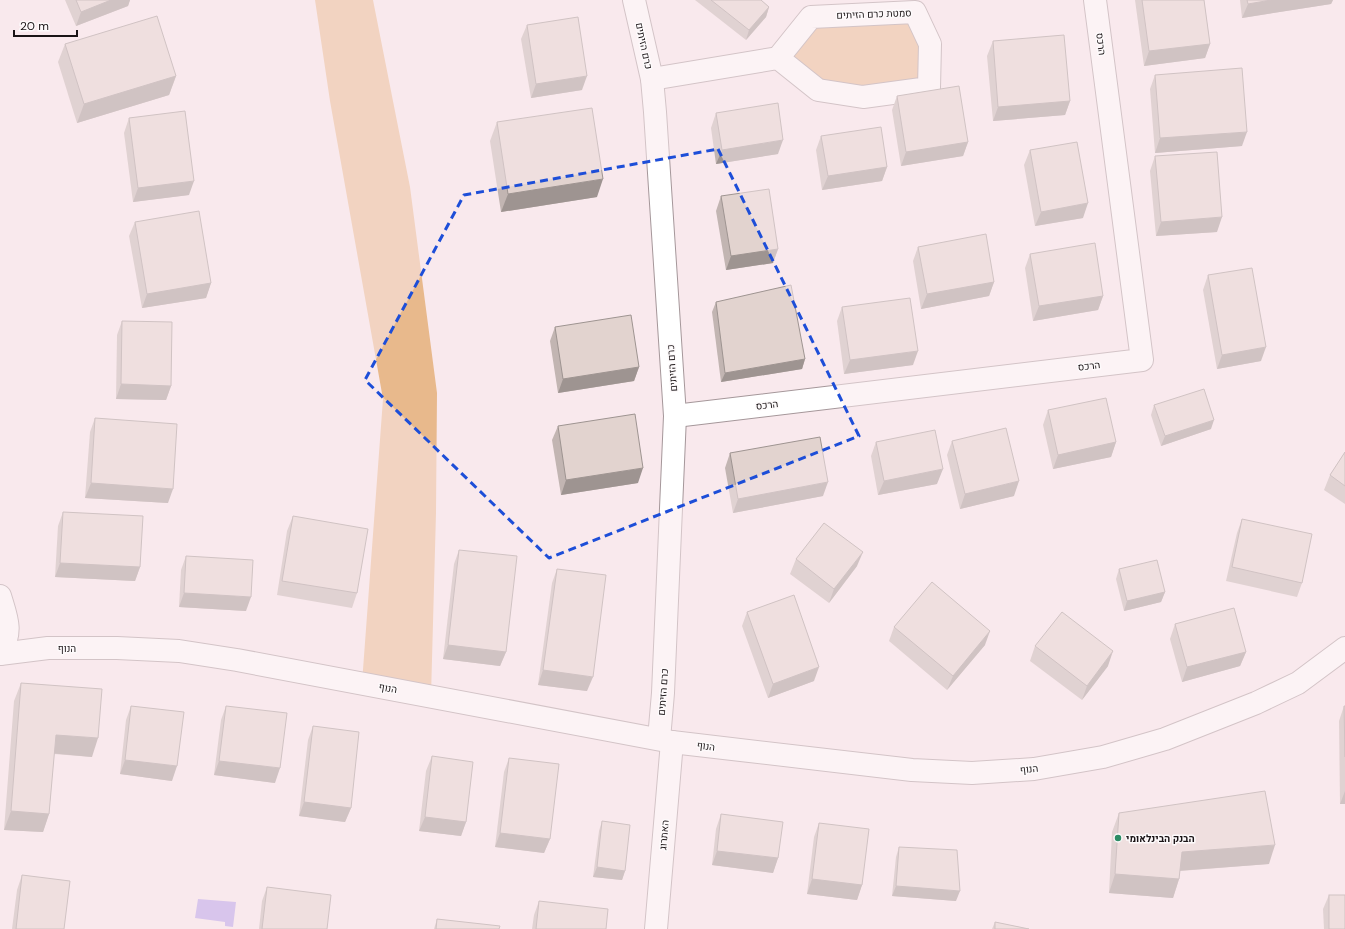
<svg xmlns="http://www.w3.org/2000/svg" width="1345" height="929" font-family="'DM Sans',Heebo,sans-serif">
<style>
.green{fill:#e8b98c}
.water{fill:#af9aeb}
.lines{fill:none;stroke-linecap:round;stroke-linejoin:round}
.minor-casing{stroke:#a5979a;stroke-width:24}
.minor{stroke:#fff;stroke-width:22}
.wall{fill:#c2b5b2}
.shaded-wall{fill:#9e9491}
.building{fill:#e2d3cf;stroke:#9e9491}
.marked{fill:none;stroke:#1d4ed8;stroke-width:3;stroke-dasharray:8 5;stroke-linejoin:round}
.poi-dot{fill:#2b8c65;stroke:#fdfafb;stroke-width:1.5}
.labels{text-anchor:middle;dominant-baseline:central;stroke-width:3;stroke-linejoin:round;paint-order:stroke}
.street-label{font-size:10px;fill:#1a1416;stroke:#fdfafb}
.poi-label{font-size:10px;font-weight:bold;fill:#1a1416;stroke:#fdfafb;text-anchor:start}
</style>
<rect width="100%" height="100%" fill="#f9e9ed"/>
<!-- green -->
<g class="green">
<path d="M315,0h58l37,187 27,206 -1,120 -5,183 -69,-13 21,-284 -53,-298z"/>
<path d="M915,12l14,76 -111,2 -40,-32 33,-41z"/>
</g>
<!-- water -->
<path class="water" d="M198,899l38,3 -3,25 -8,-1v-4l-30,-4z"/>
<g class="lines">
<defs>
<g id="minor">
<path d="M634,0l18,79 3,33 20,304 -12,277 -4,46"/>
<path d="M652,79l126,-21 40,32 45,7 66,-9 1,-44 -15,-32 -104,5 -33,41"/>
<path d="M675,416l467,-56 -47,-360"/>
<path d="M0,596c7,23 13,35 0,58"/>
<path d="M0,654l48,-6h69l62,3 58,9 435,82 240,28 60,3 62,-4 69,-12 62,-18 91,-36 42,-20 47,-35"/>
<path d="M656,929l16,-187"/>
</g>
</defs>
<!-- minor casing -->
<use href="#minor" class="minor-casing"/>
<!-- minor -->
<use href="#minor" class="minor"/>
</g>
<!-- wall -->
<g class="wall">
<path d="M65,0h65l-2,6 -52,20z"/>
<path d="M695,0h66l8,7 -3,10 -20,23z"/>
<path d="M1135,0h69l6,44 -5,14 -61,8z"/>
<path d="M1240,0h93l-2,4 -89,14z"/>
<path d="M527,25l55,65 -51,8 -10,-59z"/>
<path d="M993,41l77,60 -5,14 -72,6 -6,-65z"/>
<path d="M65,44l111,32 -7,19 -92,28 -19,-61z"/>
<path d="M1155,75l87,71 -87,7 -5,-64z"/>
<path d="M897,96l71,46 -5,14 -62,10 -9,-56z"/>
<path d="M716,113l62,41 -62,10 -5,-36z"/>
<path d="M129,118l60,77 -56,7 -9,-69z"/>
<path d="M497,122l100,75 -96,15 -11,-71z"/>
<path d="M821,136l66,31 -5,14 -60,9 -6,-40z"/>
<path d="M1030,150l53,68 -48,8 -11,-61z"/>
<path d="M1155,156l62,76 -61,4 -6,-65z"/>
<path d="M721,196l57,53 -5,14 -47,7 -10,-59z"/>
<path d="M135,222l76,61 -5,15 -64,10 -13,-72z"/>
<path d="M918,247l76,35 -5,14 -68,13 -8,-48z"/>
<path d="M1030,254l73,42 -5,14 -65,11 -8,-53z"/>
<path d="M1208,275l53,86 -44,8 -14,-79z"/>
<path d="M716,302l89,57 -3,10 -81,13 -9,-70z"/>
<path d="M842,307l71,58 -69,9 -7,-53z"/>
<path d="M122,321l49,65 -5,14 -50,-1 1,-64z"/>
<path d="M555,327l84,40 -5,14 -76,12 -8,-52z"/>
<path d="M1154,405l57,24 -50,17 -10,-31z"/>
<path d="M1048,410l68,32 -5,15 -58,12 -10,-44z"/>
<path d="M95,418l73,85 -83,-5 5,-66z"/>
<path d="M558,426l80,57 -77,12 -9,-55z"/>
<path d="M952,441l62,55 -54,13 -13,-54z"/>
<path d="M876,442l61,42 -59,11 -7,-39z"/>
<path d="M1345,452v52l-21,-14 6,-15z"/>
<path d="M730,453l93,43 -90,17 -8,-45z"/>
<path d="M63,512l77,55 -5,14 -80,-4 3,-51z"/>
<path d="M293,516l64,77 -5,15 -75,-13 10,-64z"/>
<path d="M1242,519l60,64 -5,14 -71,-16 11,-48z"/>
<path d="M459,550l47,102 -6,14 -57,-7 11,-95z"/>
<path d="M186,556l60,55 -67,-4 2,-37z"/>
<path d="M796,559l61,7 -28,37 -39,-29z"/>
<path d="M557,569l30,122 -49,-6 14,-102z"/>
<path d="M1119,569l46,23 -4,10 -37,9 -8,-32z"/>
<path d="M747,612l67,69 -46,17 -26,-72z"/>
<path d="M1175,624l71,28 -6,14 -58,16 -12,-43z"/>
<path d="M894,627l91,18 -38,45 -58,-49z"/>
<path d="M1035,646l73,20 -26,34 -52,-39z"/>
<path d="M21,683l71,74 -38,-3 -5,60 -6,18 -39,-2 10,-129z"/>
<path d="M131,706l41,75 -52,-7 6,-54z"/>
<path d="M226,706l49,77 -61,-8 7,-55z"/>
<path d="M1344,706h1v98h-5l-1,-83z"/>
<path d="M313,726l38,82 -6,14 -46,-6 9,-76z"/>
<path d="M432,756l34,66 -5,14 -42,-5 7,-60z"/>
<path d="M509,758l41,81 -6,14 -49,-6 9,-75z"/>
<path d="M1119,813l150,51 -89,7 -1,8 -6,19 -64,-5 3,-61z"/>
<path d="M721,814l57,44 -5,15 -61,-8 4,-36z"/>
<path d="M602,821l23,50 -3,9 -29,-3 6,-46z"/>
<path d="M819,823l43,62 -5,15 -50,-6 7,-57z"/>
<path d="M899,847l57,54 -64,-5 4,-39z"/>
<path d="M22,875l42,54h-52l5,-39z"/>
<path d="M267,887l60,42h-68l3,-28z"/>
<path d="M1329,895l16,34h-21l-1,-20z"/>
<path d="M539,901l67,28h-74l2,-14z"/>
<path d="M437,919l62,10h-65z"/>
<path d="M995,922l34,7h-37z"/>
</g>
<!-- shaded-wall -->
<g class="shaded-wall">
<path d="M111,0h19l-2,6 -52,20 5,-14z"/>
<path d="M1271,0h62l-2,4 -89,14 6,-14z"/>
<path d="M769,7l-3,10 -20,23 3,-10z"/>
<path d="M1210,44l-5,14 -61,8 5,-15z"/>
<path d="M176,76l-7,19 -92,28 7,-19z"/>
<path d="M587,76l-5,14 -51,8 5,-14z"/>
<path d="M1070,101l-5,14 -72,6 5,-14z"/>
<path d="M1247,132l-5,14 -87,7 5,-15z"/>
<path d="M783,140l-5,14 -62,10 6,-14z"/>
<path d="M968,142l-5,14 -62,10 5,-14z"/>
<path d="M887,167l-5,14 -60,9 6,-14z"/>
<path d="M603,179l-6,18 -96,15 7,-18z"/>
<path d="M194,181l-5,14 -56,7 5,-14z"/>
<path d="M1088,203l-5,15 -48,8 6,-14z"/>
<path d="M1222,217l-5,15 -61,4 5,-14z"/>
<path d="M778,249l-5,14 -47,7 5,-14z"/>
<path d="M994,282l-5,14 -68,13 6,-15z"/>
<path d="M211,283l-5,15 -64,10 5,-14z"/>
<path d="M1103,296l-5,14 -65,11 6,-15z"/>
<path d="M1266,347l-5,14 -44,8 5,-14z"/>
<path d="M918,351l-5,14 -69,9 6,-14z"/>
<path d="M805,359l-3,10 -81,13 4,-9z"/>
<path d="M639,367l-5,14 -76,12 5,-14z"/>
<path d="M121,384l50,2 -5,14 -50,-1z"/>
<path d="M1214,420l-3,9 -50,17 4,-10z"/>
<path d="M1116,442l-5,15 -58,12 5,-14z"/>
<path d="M643,468l-5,15 -77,12 5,-15z"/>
<path d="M943,469l-6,15 -59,11 6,-14z"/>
<path d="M1019,481l-5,15 -54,13 5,-15z"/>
<path d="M828,482l-5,14 -90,17 5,-14z"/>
<path d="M91,483l82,6 -5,14 -83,-5z"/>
<path d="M863,552l-6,14 -28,37 5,-14z"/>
<path d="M60,563l80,4 -5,14 -80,-4z"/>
<path d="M1165,592l-4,10 -37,9 3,-10z"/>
<path d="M184,593l67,4 -5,14 -67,-4z"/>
<path d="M990,631l-5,14 -38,45 6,-14z"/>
<path d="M448,645l58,7 -6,14 -57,-7z"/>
<path d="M1113,651l-5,15 -26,34 5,-14z"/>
<path d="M1246,652l-6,14 -58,16 5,-15z"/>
<path d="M819,667l-5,14 -46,17 5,-14z"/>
<path d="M543,670l50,7 -6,14 -49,-6z"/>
<path d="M56,735l42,3 -6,19 -43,-4z"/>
<path d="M125,760l52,6 -5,15 -52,-7z"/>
<path d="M219,761l61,7 -5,15 -61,-8z"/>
<path d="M1345,791v13h-5z"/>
<path d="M304,802l47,6 -6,14 -46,-6z"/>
<path d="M11,811l38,3 -6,18 -39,-2z"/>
<path d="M425,817l41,5 -5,14 -42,-5z"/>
<path d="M500,833l50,6 -6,14 -49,-6z"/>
<path d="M1275,845l-6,19 -93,7 6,-19z"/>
<path d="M717,851l61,7 -5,15 -61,-8z"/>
<path d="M597,867l28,4 -3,9 -29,-3z"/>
<path d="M1115,874l64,5 -6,19 -64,-5z"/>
<path d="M812,879l50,6 -5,15 -50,-6z"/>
<path d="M896,886l64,5 -4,10 -64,-5z"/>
</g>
<!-- building -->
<g class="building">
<path d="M76,0h35l-30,12z"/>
<path d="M711,0h50l8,7 -20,23z"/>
<path d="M1142,0h62l6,44 -61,7z"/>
<path d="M1247,0h24l-23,4z"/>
<path d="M157,16l19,60 -92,28 -19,-60z"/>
<path d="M578,17l9,59 -51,8 -9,-59z"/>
<path d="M1064,35l6,66 -72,6 -5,-66z"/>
<path d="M1242,68l5,64 -87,6 -5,-63z"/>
<path d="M959,86l9,56 -62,10 -9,-56z"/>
<path d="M778,103l5,37 -61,10 -6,-37z"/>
<path d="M592,108l11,71 -95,15 -11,-72z"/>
<path d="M185,111l9,70 -56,7 -9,-70z"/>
<path d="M881,127l6,40 -59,9 -7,-40z"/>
<path d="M1077,142l11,61 -47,9 -11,-62z"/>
<path d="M1217,152l5,65 -61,5 -6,-66z"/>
<path d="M769,189l9,60 -47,7 -10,-60z"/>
<path d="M199,211l12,72 -64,11 -12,-72z"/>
<path d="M986,234l8,48 -67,12 -9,-47z"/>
<path d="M1095,243l8,53 -64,10 -9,-52z"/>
<path d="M1252,268l14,79 -44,8 -14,-80z"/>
<path d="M791,285l14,74 -80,14 -9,-71z"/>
<path d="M910,298l8,53 -68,9 -8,-53z"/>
<path d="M631,315l8,52 -76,12 -8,-52z"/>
<path d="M122,321l50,1 -1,64 -50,-2z"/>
<path d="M1204,389l10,31 -49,16 -11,-31z"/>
<path d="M1106,398l10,44 -58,13 -10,-45z"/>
<path d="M635,414l8,54 -77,12 -8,-54z"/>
<path d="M95,418l82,6 -4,65 -82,-6z"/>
<path d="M1006,428l13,53 -54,13 -13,-53z"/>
<path d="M935,430l8,39 -59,12 -8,-39z"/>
<path d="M820,437l8,45 -90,17 -8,-46z"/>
<path d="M1345,452v34l-15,-11z"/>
<path d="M63,512l80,4 -3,51 -80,-4z"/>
<path d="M293,516l75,13 -11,64 -75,-12z"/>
<path d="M1242,519l70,15 -10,49 -70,-16z"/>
<path d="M824,523l39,29 -29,37 -38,-30z"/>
<path d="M459,550l58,6 -11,96 -58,-7z"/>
<path d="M186,556l67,4 -2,37 -67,-4z"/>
<path d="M1157,560l8,32 -38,9 -8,-32z"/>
<path d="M557,569l49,6 -13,102 -50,-7z"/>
<path d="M932,582l58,49 -37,45 -59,-49z"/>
<path d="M794,595l25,72 -46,17 -26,-72z"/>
<path d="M1234,608l12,44 -59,15 -12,-43z"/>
<path d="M1062,612l51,39 -26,35 -52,-40z"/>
<path d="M21,683l81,6 -4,49 -42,-3 -7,79 -38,-3z"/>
<path d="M131,706l53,6 -7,54 -52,-6z"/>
<path d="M226,706l61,7 -7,55 -61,-7z"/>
<path d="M1344,706h1v51z"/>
<path d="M313,726l46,6 -8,76 -47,-6z"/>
<path d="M432,756l41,6 -7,60 -41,-5z"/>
<path d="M509,758l50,6 -9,75 -50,-6z"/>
<path d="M1265,791l10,54 -93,7 -3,27 -64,-5 4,-61z"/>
<path d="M721,814l62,8 -5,36 -61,-7z"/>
<path d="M602,821l28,4 -5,46 -28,-4z"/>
<path d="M819,823l50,6 -7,56 -50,-6z"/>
<path d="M899,847l58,3 3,41 -64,-5z"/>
<path d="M22,875l48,6 -6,48h-48z"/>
<path d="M267,887l64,8 -4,34h-65z"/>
<rect x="1329" y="895" width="16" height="34"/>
<path d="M539,901l69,8 -2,20h-70z"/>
<path d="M437,919l63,7 -1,3h-63z"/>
<path d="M995,922l34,7h-34z"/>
</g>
<!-- marked area -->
<path d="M0 0H1345V929H0ZM718,149l141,287 -310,122 -184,-178 99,-185z" fill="#f9e9ed" fill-opacity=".55" fill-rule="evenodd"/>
<path class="marked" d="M718,149l141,287 -310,122 -184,-178 99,-185z"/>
<!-- markers -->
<circle class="poi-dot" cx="1118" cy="838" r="4"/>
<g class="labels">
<!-- street labels -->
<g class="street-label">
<text transform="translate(874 14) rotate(-2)">סמטת כרם הזיתים</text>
<text transform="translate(1101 44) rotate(83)">הרכס</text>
<text transform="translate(644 46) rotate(78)">כרם הזיתים</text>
<text transform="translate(1089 366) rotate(-7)">הרכס</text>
<text transform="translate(672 368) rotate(-94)">כרם הזיתים</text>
<text transform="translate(767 405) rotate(-7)">הרכס</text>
<text x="67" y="648">הנוף</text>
<text transform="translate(388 688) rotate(10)">הנוף</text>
<text transform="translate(663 692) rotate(-86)">כרם הזיתים</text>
<text transform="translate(706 746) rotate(7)">הנוף</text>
<text transform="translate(1029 769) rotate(-6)">הנוף</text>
<text transform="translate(664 835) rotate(-85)">האתרוג</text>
</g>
<!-- poi labels -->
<g class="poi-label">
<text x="1126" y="838">הבנק הבינלאומי</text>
</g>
</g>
<!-- scale -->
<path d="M14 30v6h63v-6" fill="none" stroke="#1a1416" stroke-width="2"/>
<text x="20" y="30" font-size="12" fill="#1a1416" stroke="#fdfafb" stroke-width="3" paint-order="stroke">20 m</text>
</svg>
